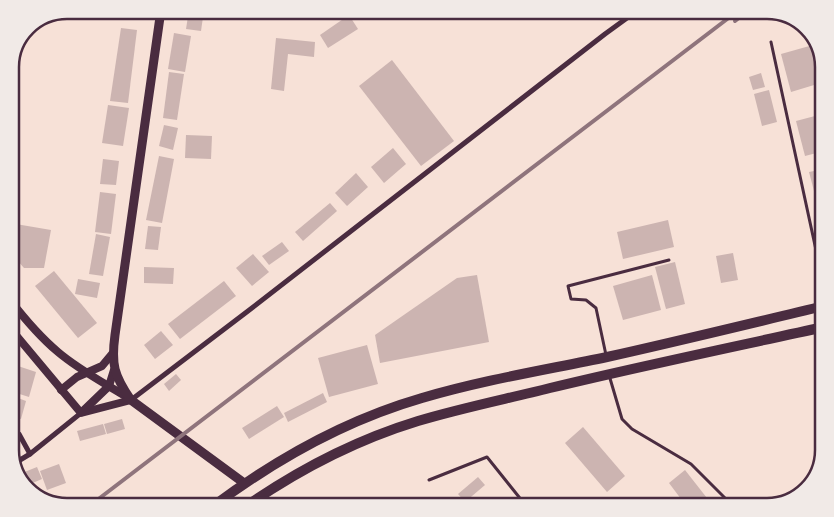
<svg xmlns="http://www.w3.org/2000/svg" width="834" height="517" font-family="Bitter,serif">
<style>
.building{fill:#ccb4b1}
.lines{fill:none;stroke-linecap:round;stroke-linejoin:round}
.service{stroke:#4a2c40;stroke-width:3}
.minor{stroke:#4a2c40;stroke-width:5}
.tertiary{stroke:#4a2c40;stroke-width:8}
.secondary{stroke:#4a2c40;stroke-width:9}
.primary{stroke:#4a2c40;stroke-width:10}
.rail{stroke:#8f747c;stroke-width:4}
.rim{fill:none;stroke:#4a2c40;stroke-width:2.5}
</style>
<rect width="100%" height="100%" fill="#f7e1d7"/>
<!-- building -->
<g class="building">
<path d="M111,10h16l-1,8 -15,-2z"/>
<path d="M189,10h15l-3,21 -15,-2z"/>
<path d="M355,10h20l-2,8 -19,-3z"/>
<path d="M349,15l9,14 -30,19 -8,-13z"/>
<path d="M121,28l16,2 -9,73 -18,-2z"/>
<path d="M174,33l17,3 -6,36 -17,-3z"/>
<path d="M276,38l39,4 -1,15 -26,-3 -4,37 -13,-2z"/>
<path d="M813,45l11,18v19l-33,10 -10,-38z"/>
<path d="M392,60l62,81 -33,25 -62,-80z"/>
<path d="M169,72l15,2 -7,46 -14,-2z"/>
<path d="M761,73l4,14 -12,3 -4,-13z"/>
<path d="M769,90l8,32 -15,4 -8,-32z"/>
<path d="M10,104h9l-1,16h-8z"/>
<path d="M108,105l21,3 -6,38 -21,-3z"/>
<path d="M815,116l9,35 -19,5 -9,-35z"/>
<path d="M164,125l14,3 -5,22 -14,-4z"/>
<path d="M186,135l26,1 -1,23 -26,-1z"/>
<path d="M393,148l13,16 -22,19 -13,-16z"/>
<path d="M159,156l15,3 -12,64 -16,-3z"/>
<path d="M103,159l16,2 -3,24 -16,-1z"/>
<path d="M824,169v56h-1l-14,-53z"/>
<path d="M356,173l12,14 -21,19 -12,-13z"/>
<path d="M100,192l16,2 -5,40 -16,-2z"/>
<path d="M330,203l7,8 -34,30 -8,-9z"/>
<path d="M668,220l6,27 -51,12 -6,-27z"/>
<path d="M10,223l41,7 -7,38h-20l-14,-16z"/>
<path d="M148,226l13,1 -3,23 -13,-1z"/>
<path d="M96,234l14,3 -7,39 -14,-2z"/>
<path d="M282,242l7,9 -20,14 -7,-9z"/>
<path d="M733,253l5,27 -17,3 -5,-27z"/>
<path d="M253,254l16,18 -17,14 -16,-18z"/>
<path d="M675,262l10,42 -19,5 -11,-42z"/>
<path d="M144,267l30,1 -1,16 -29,-1z"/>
<path d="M54,271l43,52 -19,15 -43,-52z"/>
<path d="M477,275l12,67 -109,21 -5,-28 82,-57z"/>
<path d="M652,275l9,35 -38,10 -10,-34z"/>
<path d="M78,279l22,4 -3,15 -22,-4z"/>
<path d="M224,281l12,15 -56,43 -12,-15z"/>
<path d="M161,331l12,14 -18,14 -11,-14z"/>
<path d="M367,345l11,39 -49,13 -11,-39z"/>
<path d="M12,364l24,8 -7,25 -19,-6v-22z"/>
<path d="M176,374l5,6 -12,11 -5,-7z"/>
<path d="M323,393l4,9 -39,20 -4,-9z"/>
<path d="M10,395l16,6 -5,18 -11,-3z"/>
<path d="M277,406l7,11 -35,22 -7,-11z"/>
<path d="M122,419l3,10 -18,5 -3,-10z"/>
<path d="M103,424l3,10 -26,7 -3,-10z"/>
<path d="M583,427l42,49 -18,16 -42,-49z"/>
<path d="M59,464l7,19 -19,7 -7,-19z"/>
<path d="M37,467l5,12 -14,6 -6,-12z"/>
<path d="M685,470l29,37h-27l-18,-24z"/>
<path d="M478,477l7,8 -20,17 -7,-8z"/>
<path d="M451,498l7,9h-19z"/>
</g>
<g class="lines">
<!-- service -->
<g class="service">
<path d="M771,42l53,245"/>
<path d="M606,355l-10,-47 -10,-8 -15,-1 -3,-13 101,-26"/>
<path d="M609,375l13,44 10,10 59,35 43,43"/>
<path d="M429,480l58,-23 40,50"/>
</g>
<!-- minor -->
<g class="minor">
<path d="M131,400l117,-89 357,-277 33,-24"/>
<path d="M10,432l9,2 11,20"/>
<path d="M15,463l15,-9 51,-41"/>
</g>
<!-- tertiary -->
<g class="tertiary">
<path d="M10,300c14,18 30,37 48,52 21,18 48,32 72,47"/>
<path d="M10,328l71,85 50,-13"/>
<path d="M61,390l16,-13 25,-11 10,-12"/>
<path d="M82,412l27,-26 5,-16"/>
</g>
<!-- secondary -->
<path class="secondary" d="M161,10l-46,325c-4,29 -1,41 16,65l113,83"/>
<!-- primary -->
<g class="primary">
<path d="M212,507c64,-48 134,-87 210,-109 61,-18 123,-28 185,-41 72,-16 145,-34 217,-51"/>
<path d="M245,507c53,-37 111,-67 173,-86 43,-13 88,-22 132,-33 91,-22 183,-41 274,-61"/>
</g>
<!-- rail -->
<g class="rail">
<path d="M735,21l14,-11"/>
<path d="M88,507l651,-497"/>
</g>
</g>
<!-- crop -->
<path d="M0 0H834V517H0ZM67 19H767A48 48 0 0 1 815 67V450A48 48 0 0 1 767 498H67A48 48 0 0 1 19 450V67A48 48 0 0 1 67 19Z" fill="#f1eae7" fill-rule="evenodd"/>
<path class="rim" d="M67 19H767A48 48 0 0 1 815 67V450A48 48 0 0 1 767 498H67A48 48 0 0 1 19 450V67A48 48 0 0 1 67 19Z"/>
</svg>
